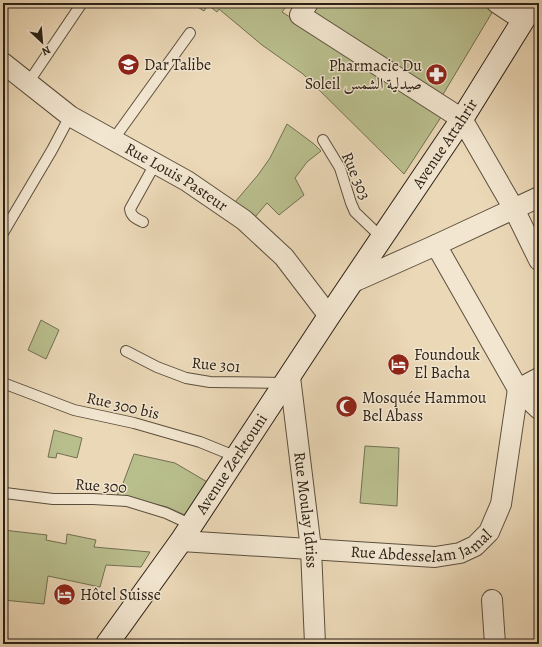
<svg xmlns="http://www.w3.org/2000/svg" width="542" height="647" font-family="Alegreya,Amiri,serif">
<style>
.green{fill:#b9be8d;stroke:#727052}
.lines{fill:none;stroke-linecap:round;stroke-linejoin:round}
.lane-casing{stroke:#5c4f3e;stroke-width:12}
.street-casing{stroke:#5c4f3e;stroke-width:22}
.secondary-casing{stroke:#2c2116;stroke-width:24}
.lane{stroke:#f2e6d0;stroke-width:10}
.street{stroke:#f2e6d0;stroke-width:20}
.secondary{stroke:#f2e6d0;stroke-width:22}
.labels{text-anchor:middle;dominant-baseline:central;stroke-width:3;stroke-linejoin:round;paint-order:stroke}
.poi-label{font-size:16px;fill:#2c2116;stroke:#f2e6d0;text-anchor:start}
.street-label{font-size:16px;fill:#2c2116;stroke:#f2e6d0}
</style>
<rect width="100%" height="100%" fill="#ebd8b7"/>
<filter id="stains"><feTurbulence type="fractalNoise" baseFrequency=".005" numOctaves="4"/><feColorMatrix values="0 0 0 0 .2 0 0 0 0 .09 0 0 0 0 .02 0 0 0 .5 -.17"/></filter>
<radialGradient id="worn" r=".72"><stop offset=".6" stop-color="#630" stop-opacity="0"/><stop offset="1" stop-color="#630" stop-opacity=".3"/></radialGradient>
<!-- green -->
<g class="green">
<path d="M198,3h91l-7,9 161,102 -39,60 -101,-100 -41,-29 -43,-36 -2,3 -9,-7 -4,6 -8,-5z"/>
<path d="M319,3h161l13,8 -51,85 -131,-81z"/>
<path d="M287,124l27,20 7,7 -14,11 -12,16 9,17 -25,20 -12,-12 -12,14 -20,-15 23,-27 12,-17z"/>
<path d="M41,320l18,10 -13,29 -18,-9z"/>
<path d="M54,430l28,8 -5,20 -20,-5 -1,5 -8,-1z"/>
<path d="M365,446l34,2 -2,58 -37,-3z"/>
<path d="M134,454l41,9 34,20 -22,33 -20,-9 -50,-12 5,-9z"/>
<path d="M3,530l44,5 -1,5 20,4 1,-10 29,6 -2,7 56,5 -9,15 -35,-2 -6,22 -52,-11 -4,28 -41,-4z"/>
</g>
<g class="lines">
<defs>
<g id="lane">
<path d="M28,83l54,-80"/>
<path d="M113,140l77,-107"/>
<path d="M323,140l17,28 11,35 4,9 27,26"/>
<path d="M143,222c-6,-3 -12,-5 -13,-13l25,-45"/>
<path d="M3,233l49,-83 18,-34"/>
<path d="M126,351l31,16 29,11 24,4 76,1"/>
<path d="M3,383l71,27 60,13 66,19 37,15"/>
<path d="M5,493l48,6h40l34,2 39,12 26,12"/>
</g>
<g id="street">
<path d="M308,3l-8,12 162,104 52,90 25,51"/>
<path d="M497,3l26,17"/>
<path id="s1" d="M3,63l67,53 117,65 57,39 40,37 45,59"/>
<path d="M436,245l82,144 21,20"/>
<path d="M353,282l83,-37 103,-48"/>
<path id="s2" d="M290,377l21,172 4,95"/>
<path id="s3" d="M181,541l254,16 25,-4 15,-7 14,-14 12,-28 17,-115 21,-11"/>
<path d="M492,600l3,44"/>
</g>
<g id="secondary">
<path id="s4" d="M107,644l74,-103 148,-225 133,-197 72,-116"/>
</g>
</defs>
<!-- lane casing -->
<use href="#lane" class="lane-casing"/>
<!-- street casing -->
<use href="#street" class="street-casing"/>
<!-- secondary casing -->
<use href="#secondary" class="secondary-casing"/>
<!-- lane -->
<use href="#lane" class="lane"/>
<!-- street -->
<use href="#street" class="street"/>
<!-- secondary -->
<use href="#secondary" class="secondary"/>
</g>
<!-- icons -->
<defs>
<symbol id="school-disc" viewBox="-11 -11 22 22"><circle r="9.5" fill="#8f2418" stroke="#f2e6d0"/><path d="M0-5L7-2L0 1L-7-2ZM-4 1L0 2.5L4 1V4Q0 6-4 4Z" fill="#fff"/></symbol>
<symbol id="pharmacy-disc" viewBox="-11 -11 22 22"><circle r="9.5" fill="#8f2418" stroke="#f2e6d0"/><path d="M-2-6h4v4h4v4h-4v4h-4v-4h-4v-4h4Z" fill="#fff"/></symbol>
<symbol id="hotel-disc" viewBox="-11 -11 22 22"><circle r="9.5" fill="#8f2418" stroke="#f2e6d0"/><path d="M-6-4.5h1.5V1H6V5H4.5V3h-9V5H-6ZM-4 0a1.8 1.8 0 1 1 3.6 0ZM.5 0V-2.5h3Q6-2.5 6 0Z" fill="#fff"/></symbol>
<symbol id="mosque-disc" viewBox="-11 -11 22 22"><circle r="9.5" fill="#8f2418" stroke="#f2e6d0"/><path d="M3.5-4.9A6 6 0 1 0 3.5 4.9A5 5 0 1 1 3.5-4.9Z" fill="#fff"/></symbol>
</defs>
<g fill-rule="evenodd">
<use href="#school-disc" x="116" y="52" width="25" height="25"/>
<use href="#pharmacy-disc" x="424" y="62" width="25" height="25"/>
<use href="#hotel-disc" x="386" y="352" width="25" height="25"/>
<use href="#mosque-disc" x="334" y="394" width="25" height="25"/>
<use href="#hotel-disc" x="52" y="582" width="25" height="25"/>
</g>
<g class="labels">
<!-- poi labels -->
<g class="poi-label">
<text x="144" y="65">Dar Talibe</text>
<text x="422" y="66" text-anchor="end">Pharmacie Du<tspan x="422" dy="18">Soleil صيدلية الشمس</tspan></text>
<text x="414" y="355">Foundouk<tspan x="414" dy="18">El Bacha</tspan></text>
<text x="362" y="398">Mosquée Hammou<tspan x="362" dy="18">Bel Abass</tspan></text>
<text x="80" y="595">Hôtel Suisse</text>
</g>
<!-- street labels -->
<g class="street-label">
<text stroke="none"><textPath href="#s4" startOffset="604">Avenue Attahrir</textPath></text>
<text transform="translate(356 176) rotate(67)">Rue 303</text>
<text stroke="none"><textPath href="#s1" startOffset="208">Rue Louis Pasteur</textPath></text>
<text transform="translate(216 365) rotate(5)">Rue 301</text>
<text transform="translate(123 406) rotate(13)">Rue 300 bis</text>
<text stroke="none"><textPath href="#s4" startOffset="219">Avenue Zerktouni</textPath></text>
<text transform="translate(101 486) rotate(4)">Rue 300</text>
<text stroke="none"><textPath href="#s2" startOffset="134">Rue Moulay Idriss</textPath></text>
<text stroke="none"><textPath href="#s3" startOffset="243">Rue Abdesselam Jamal</textPath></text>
</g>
</g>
<!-- margin -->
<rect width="542" height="647" fill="none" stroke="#ebd8b7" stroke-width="16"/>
<rect x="4" y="4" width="534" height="639" fill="none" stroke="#2c2116" stroke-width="2"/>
<rect x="8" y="8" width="526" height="631" fill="none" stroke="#2c2116"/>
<!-- north arrow -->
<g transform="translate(42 42) rotate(154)" stroke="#f2e6d0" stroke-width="3" paint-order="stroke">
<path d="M0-3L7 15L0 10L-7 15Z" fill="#2c2116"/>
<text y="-6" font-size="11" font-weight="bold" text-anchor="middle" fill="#2c2116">N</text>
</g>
<rect width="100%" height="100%" filter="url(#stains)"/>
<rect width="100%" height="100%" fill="url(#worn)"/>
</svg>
